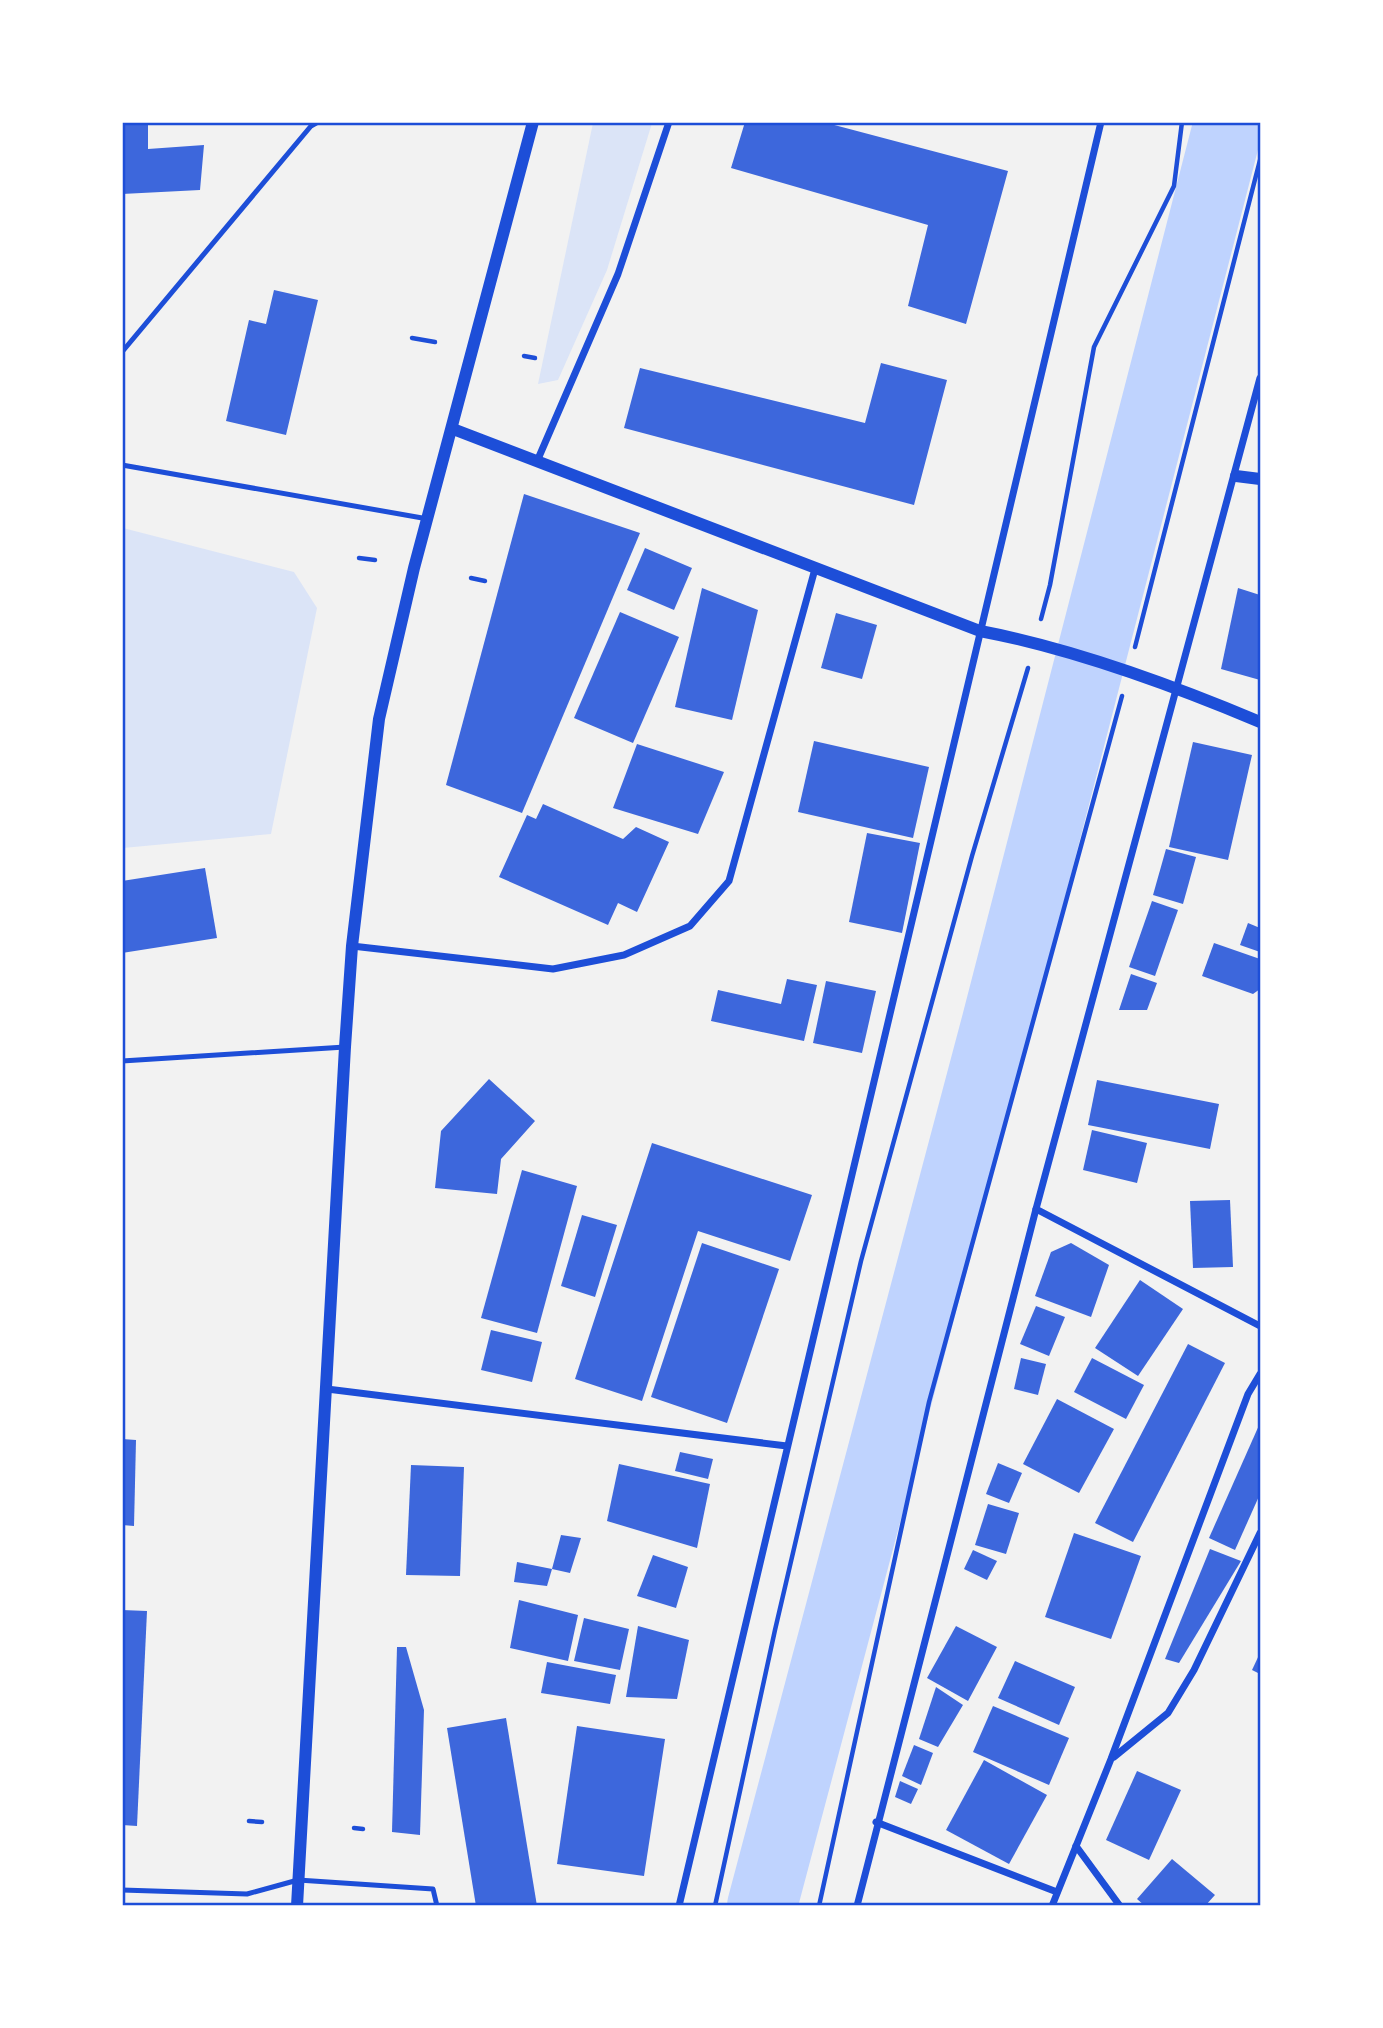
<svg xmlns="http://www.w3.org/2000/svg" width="1383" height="2028" font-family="'Fira Sans',sans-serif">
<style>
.green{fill:#dbe4f7}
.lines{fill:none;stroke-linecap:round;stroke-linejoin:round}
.river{stroke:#bfd3fe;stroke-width:70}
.building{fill:#3d67dc}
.path{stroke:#1d4ed8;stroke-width:4.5}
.service{stroke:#1d4ed8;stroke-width:5}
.minor{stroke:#1d4ed8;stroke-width:7}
.tertiary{stroke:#1d4ed8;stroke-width:12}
.neatline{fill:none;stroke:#1d4ed8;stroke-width:2.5}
</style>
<rect width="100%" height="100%" fill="#f2f2f2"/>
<!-- green -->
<g class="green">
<path d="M593,123h59l-45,147 -49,110 -20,4z"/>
<path d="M123,528l171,44 23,36 -46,226 -148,14z"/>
</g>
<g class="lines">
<!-- river -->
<path class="river" d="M762,1906l234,-881 233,-903"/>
</g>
<!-- building -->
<g class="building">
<path d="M745,122h78l185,49 -42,153 -58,-18 20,-81 -197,-57z"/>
<path d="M122,124l26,1v24l56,-4 -4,45 -78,4z"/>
<path d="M274,290l44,10 -32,135 -60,-14 23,-101 17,4z"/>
<path d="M881,363l66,17 -33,125 -290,-77 16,-60 225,55z"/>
<path d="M524,494l116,39 -118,280 -76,-28z"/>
<path d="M645,548l47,20 -18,42 -47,-20z"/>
<path d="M702,588l56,22 -26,110 -57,-13z"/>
<path d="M1238,588l22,7v85l-39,-11z"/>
<path d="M620,612l59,25 -46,106 -59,-25z"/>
<path d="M836,613l41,12 -15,54 -41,-11z"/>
<path d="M814,741l115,26 -16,71 -115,-26z"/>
<path d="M1193,742l59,13 -24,105 -59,-13z"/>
<path d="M637,744l87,28 -26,62 -85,-26z"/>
<path d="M543,804l80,35 13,-12 33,15 -32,70 -19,-9 -10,22 -109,-48 28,-62 9,4z"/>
<path d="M867,833l53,10 -18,90 -53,-11z"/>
<path d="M1166,849l30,8 -13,47 -30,-9z"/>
<path d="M205,868l12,70 -95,15v-72z"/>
<path d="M1152,901l26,9 -23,66 -26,-9z"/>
<path d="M1248,923l12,5v24l-20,-7z"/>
<path d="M1214,943l46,16v30l-7,5 -51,-18z"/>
<path d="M1131,974l26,9 -10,27h-28z"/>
<path d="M787,979l30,6 -13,56 -93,-20 7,-31 63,14z"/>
<path d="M826,981l50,10 -14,62 -49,-10z"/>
<path d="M489,1079l46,42 -34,38 -4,35 -62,-6 6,-57z"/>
<path d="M1097,1080l122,24 -9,45 -122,-24z"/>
<path d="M1092,1130l55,13 -10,40 -54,-13z"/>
<path d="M652,1143l160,52 -22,66 -92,-30 -56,170 -67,-22z"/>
<path d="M522,1170l55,16 -40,147 -56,-15z"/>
<path d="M1230,1200l3,67 -40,1 -3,-67z"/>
<path d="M582,1215l35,10 -22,72 -34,-11z"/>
<path d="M702,1243l77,26 -52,154 -76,-26z"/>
<path d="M1071,1243l38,22 -18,52 -56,-21 16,-44z"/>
<path d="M1140,1280l43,29 -45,67 -43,-28z"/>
<path d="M1036,1306l29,11 -16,39 -29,-12z"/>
<path d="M491,1330l51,12 -10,40 -51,-12z"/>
<path d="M1188,1344l37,19 -92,179 -38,-19z"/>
<path d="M1021,1358l25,6 -8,31 -24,-6z"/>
<path d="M1092,1358l52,27 -18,34 -52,-27z"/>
<path d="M1057,1399l57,30 -35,64 -56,-29z"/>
<path d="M1260,1423v71l-25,56 -26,-12z"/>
<path d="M122,1439l14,1 -2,86 -12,-1z"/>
<path d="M680,1452l33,7 -5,20 -33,-8z"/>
<path d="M998,1463l24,10 -13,30 -23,-9z"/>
<path d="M619,1464l91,20 -13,64 -90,-27z"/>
<path d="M411,1465l53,2 -4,109 -54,-1z"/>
<path d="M988,1504l31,9 -13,41 -31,-9z"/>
<path d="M1074,1533l67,23 -30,83 -66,-22z"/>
<path d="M561,1535l20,3 -11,35 -18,-4z"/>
<path d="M1210,1549l31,12 -62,102 -14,-4z"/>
<path d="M973,1550l24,11 -10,19 -23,-11z"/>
<path d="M653,1555l35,12 -12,41 -39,-12z"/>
<path d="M517,1562l35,7 -5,17 -33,-4z"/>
<path d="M519,1600l59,15 -10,46 -58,-13z"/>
<path d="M122,1610l25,1 -10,215 -15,-1z"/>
<path d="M584,1618l45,11 -9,41 -46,-9z"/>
<path d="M638,1626l51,14 -12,59 -51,-2z"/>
<path d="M956,1626l41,21 -29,54 -41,-23z"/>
<path d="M397,1647h9l18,63 -4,125 -28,-3z"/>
<path d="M1260,1653v21l-8,-4z"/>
<path d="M1015,1661l60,26 -16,38 -61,-27z"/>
<path d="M547,1662l69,13 -6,29 -69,-11z"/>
<path d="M936,1687l27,18 -25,42 -19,-8z"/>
<path d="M993,1706l76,32 -20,47 -76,-33z"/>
<path d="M506,1718l31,188h-61l-29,-178z"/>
<path d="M577,1726l88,13 -21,137 -87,-12z"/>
<path d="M914,1745l19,8 -12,32 -19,-9z"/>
<path d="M984,1760l63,35 -38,69 -63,-34z"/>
<path d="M1137,1771l44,19 -32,70 -43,-20z"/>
<path d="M900,1781l18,8 -7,15 -16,-7z"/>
<path d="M1172,1859l43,36 -10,11h-60l-8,-7z"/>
</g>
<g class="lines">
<!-- path -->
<g class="path">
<path d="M412,338l23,4"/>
<path d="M524,356l11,2"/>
<path d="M359,558l16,2"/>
<path d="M471,578l14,3"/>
<path d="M1041,619l9,-34 44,-238 80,-161 8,-64"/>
<path d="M1135,647l125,-487"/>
<path d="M249,1821l13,1"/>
<path d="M354,1828l9,1"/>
<path d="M715,1906l60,-276 86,-369 111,-405 56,-188"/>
<path d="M819,1906l110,-504 193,-706"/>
</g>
<!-- service -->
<g class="service">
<path d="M122,352l189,-226 7,-4"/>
<path d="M122,465l306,54"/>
<path d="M122,1061l223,-14"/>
<path d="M122,1890l125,4 51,-14 135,9 4,17"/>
</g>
<!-- minor -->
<g class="minor">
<path d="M538,459l80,-185 51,-152"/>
<path d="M352,946l201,23 71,-14 66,-29 39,-45 86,-312"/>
<path d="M1036,1209l224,117"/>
<path d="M327,1389l460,57"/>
<path d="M1114,1757l54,-44 26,-43 66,-137"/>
<path d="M876,1822l181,70"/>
<path d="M1076,1846l44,60"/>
<path d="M679,1906l422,-1784"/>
<path d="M857,1906l179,-697 224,-831"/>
<path d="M1052,1906l59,-147 137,-365 12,-20"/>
</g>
<!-- tertiary -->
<g class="tertiary">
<path d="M453,429l527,202c95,18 192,54 280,91"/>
<path d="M1236,476l24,3"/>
<path d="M297,1906l48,-859 7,-101 27,-227 35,-151 119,-446"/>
</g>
</g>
<!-- border -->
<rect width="1383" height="2028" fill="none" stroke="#ffffff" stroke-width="248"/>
<rect x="124" y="124" width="1135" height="1780" class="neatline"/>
</svg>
